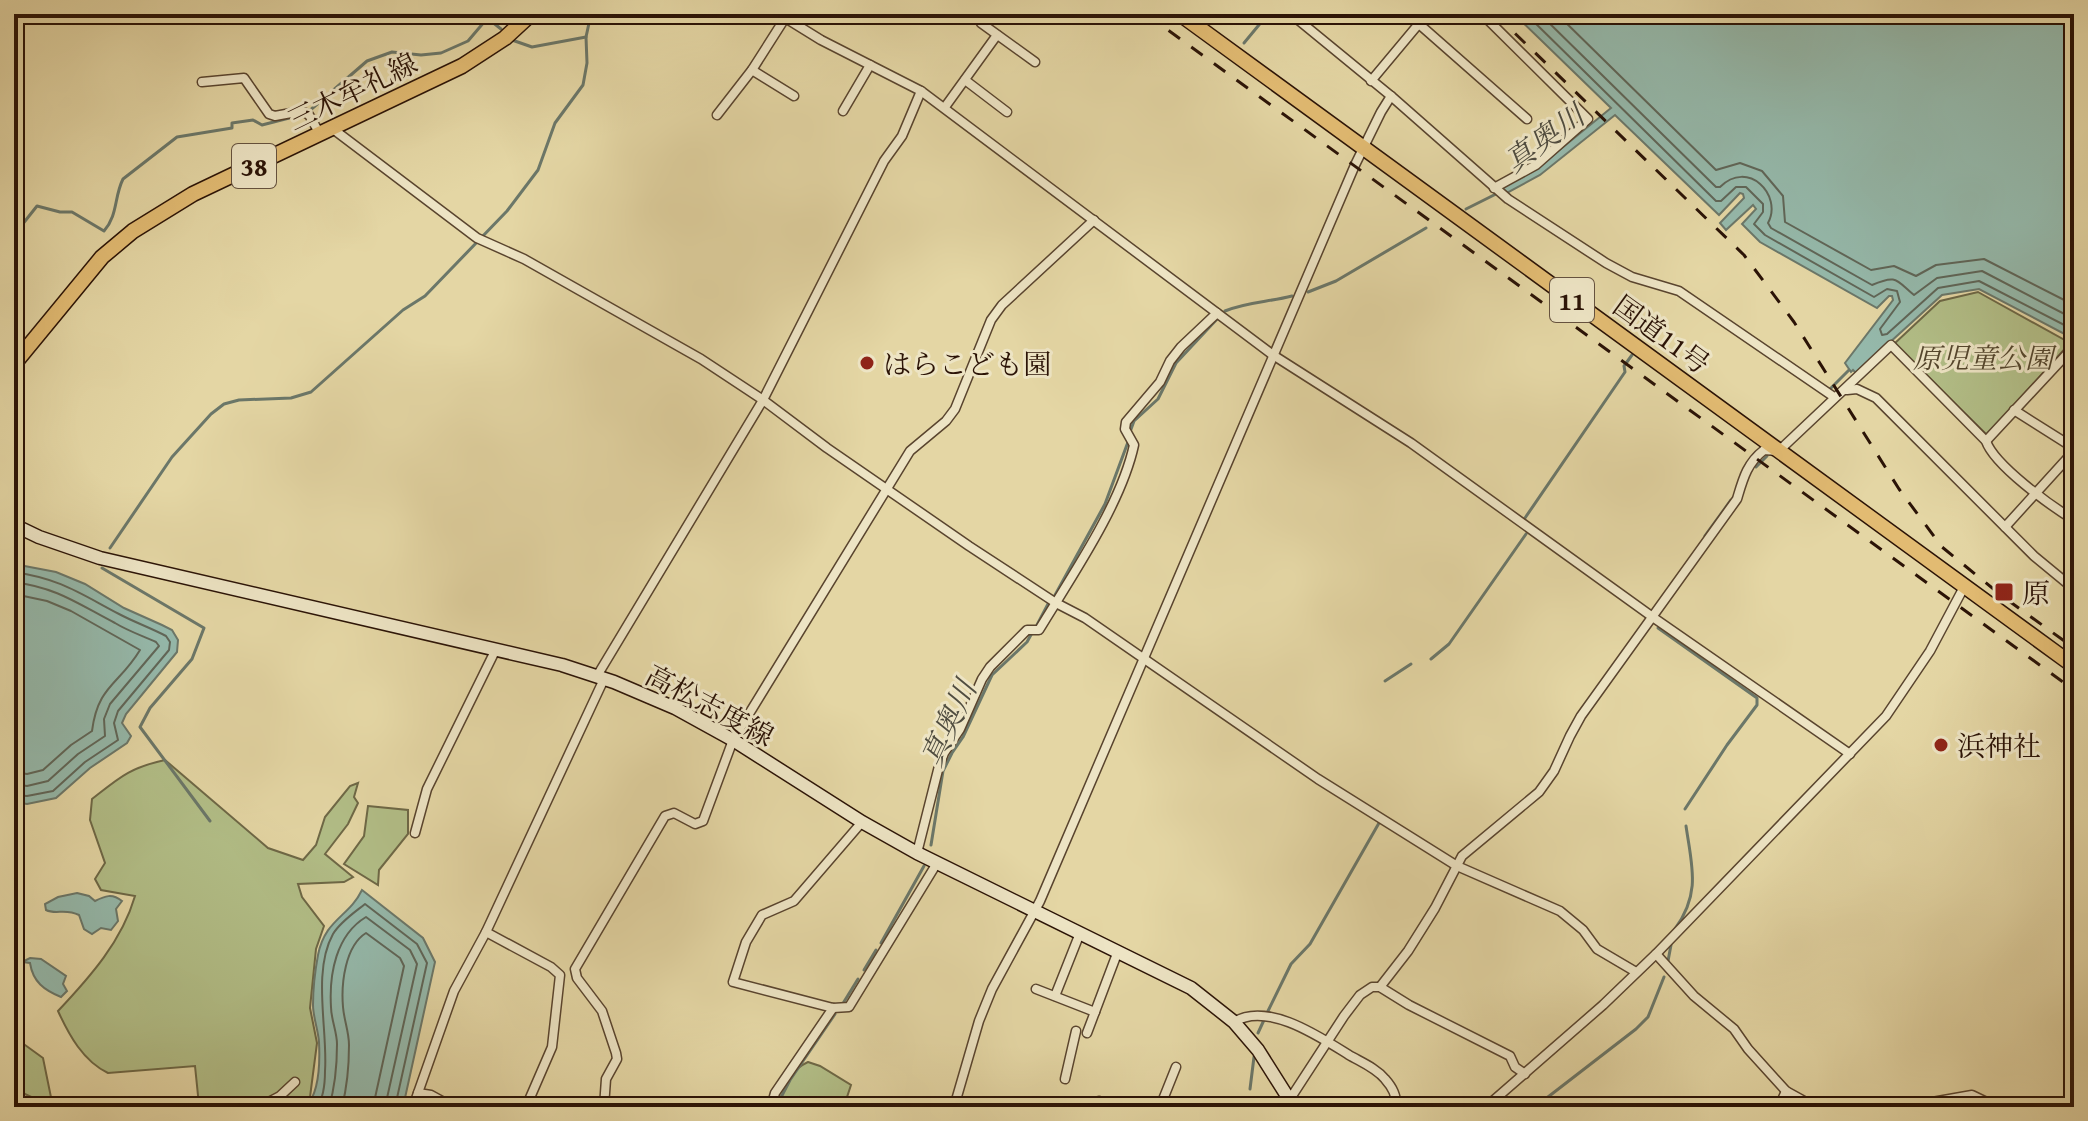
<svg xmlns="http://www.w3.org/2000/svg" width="2088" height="1121" font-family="'Gentium Book Plus','Noto Serif JP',serif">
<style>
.green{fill:#b2be87;stroke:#6e6846;stroke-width:2}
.water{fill:#95b9ab;stroke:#6b7769;stroke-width:2}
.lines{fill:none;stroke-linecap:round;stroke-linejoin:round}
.shore{stroke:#606658;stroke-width:2}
.stream{stroke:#6b7769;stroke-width:3}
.minor-casing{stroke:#59442e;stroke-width:11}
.tertiary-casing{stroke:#59442e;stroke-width:13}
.secondary-casing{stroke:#2b1306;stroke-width:15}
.primary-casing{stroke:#2b1306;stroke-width:17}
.trunk-casing{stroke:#2b1306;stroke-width:17}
.minor{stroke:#ede4c4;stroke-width:8}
.tertiary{stroke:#ede4c4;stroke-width:10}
.secondary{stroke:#ede4c4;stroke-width:12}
.primary{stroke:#e2bb72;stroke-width:14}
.trunk{stroke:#e2bb72;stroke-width:14}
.rail{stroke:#2b1306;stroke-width:3;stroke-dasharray:14 14;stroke-linecap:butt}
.poi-dot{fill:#8f2418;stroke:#ede4c4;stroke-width:3}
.labels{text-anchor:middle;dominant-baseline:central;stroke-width:6;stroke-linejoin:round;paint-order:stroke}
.shield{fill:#ede4c4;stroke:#65523f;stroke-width:2}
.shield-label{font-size:26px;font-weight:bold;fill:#2b1306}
.street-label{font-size:28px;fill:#2b1306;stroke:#ede4c4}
.park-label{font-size:28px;font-style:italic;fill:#54462d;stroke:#ede4c4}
.poi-label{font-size:28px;fill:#2b1306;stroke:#ede4c4;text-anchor:start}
.water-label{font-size:30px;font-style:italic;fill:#504d40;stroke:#ede4c4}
</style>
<rect width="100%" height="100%" fill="#e4d6a4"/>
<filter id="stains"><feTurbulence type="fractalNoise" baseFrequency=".0025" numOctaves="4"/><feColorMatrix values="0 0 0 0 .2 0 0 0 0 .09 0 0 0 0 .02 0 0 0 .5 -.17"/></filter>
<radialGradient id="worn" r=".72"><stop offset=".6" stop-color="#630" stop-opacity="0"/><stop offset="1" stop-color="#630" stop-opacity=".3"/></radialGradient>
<!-- green -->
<g class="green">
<path d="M1978,292l92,51 -83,92 -93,-91 46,-43z"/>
<path d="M165,760l103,88 35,12 13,-15 9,-28 25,-31 8,-3 -4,14 4,6 -10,21 -23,30 28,23 -9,5 -46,2 4,13 22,29 -8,23 -6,59 7,35 -7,54 -8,10 -103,-2 -4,-39 -87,7c-25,-12 -39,-38 -50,-62 32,-34 64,-70 77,-115l-34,-6 -6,-11 10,-16 -15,-43 2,-21c28,-22 37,-31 73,-39z"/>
<path d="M368,806l40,4v24l-29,36 -1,15 -34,-21 20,-28z"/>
<path d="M14,1037l29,21 10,49 -39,-18z"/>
<path d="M808,1062l12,4 31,19 -4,12c-21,12 -26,14 -47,0l-7,10h-19c5,-18 16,-37 34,-45z"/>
</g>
<!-- water -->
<g class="water">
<path d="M1514,14h560v325l-95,-50 -37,6 -86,78 -3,-3 -2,2 -6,-9 48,-63 -1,-4h-3l-12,12 -117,-66 -18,-18 14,-15 -3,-4 -27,25 -6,-7 24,-25 -1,-4 -3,-1 -21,22 -104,-100 -75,60 -35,19 -5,-5 35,-19 76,-62z"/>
<path d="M14,564l42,8 29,12 39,24 38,17 10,5 6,10 -1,12 -51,62 -4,9 9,13 -4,7 -37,25 -34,30 -29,6 -13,-2z"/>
<path d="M362,890l61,48 12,24 -32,145h-97c14,-15 14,-45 13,-65 -1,-13 -6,-25 -6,-37 0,-16 2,-34 5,-50 7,-36 31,-38 44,-65z"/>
<path d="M77,893l12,3 6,5c10,-5 17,-8 27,0l-6,8 2,12 -7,9 -10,-2 -9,6 -8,-5 -5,-14c-14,-7 -23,0 -33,-5l-1,-6 13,-7z"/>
<path d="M30,958l11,1 25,17 -3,8 4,7 -6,6c-17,-7 -28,-15 -31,-34l-8,-1z"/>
</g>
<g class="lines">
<!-- shore -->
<g class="shore">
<path d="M1526,14l190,187h5l15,-14h10l17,17v8l-9,12 11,11 109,62 13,-8 10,2 3,11 -20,27 2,6 5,-1 51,-46 41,-7 95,49"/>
<path d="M1540,14l176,173h4c28,-28 63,8 48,36l3,5 101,57c25,-11 24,-5 42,10l23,-17 45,-7 92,48"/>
<path d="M1557,14l159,156 24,-7 22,8 21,25 2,26 86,48 23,-4 22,10 20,-11 48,-6 90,46"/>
<path d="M14,572c47,7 65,21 105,42 15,8 32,14 47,22l4,6 -1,8 -51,61 -4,12 4,17 -33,22 -32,29 -26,5 -13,-1"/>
<path d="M14,582c44,6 64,22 101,41 13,8 28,13 41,19l3,4 -49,58 -6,15 1,17 -27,18 -30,27 -21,5 -13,-2"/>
<path d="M14,594l33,7 24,10 69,39c-21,35 -42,35 -48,81l-21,14 -28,25 -16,4 -13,-2"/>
<path d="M317,1107c7,-10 8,-24 8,-36 3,-41 -13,-99 8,-137 7,-12 22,-22 32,-30l52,40 10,19 -32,144"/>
<path d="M329,1107c6,-20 8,-42 8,-63 0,-12 -6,-25 -6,-37 -2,-33 5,-72 35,-90l44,33 7,14 -32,143"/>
<path d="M342,1107c5,-20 7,-41 7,-62 0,-13 -5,-25 -6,-38 -2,-23 2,-61 23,-74l34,25 4,8 -31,141"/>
</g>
<!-- stream -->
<g class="stream">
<path d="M512,40l20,7 54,-10"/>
<path d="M1244,43l24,-29"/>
<path d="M308,112l59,-51 25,-9 29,3 20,-2 27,-12 17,-20h6l10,8"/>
<path d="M1466,209l30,-15"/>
<path d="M14,235l23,-29 23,6h12l32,19c14,-16 10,-34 19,-52l54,-42 55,-9v-5l21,-3 9,5 35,-9"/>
<path d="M1308,292l28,-11 90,-53"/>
<path d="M1225,311c21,-9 44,-9 67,-15"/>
<path d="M1829,390l20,-20"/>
<path d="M1130,432l4,-11 24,-22 18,-36 42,-45"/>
<path d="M1756,467l11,-11"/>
<path d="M1525,518l100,-146 -1,-6 8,-11"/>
<path d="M1705,536l26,-36"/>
<path d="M110,548l62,-91 39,-43 13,-10 15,-4 52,-2 20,-6 92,-82 22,-14 82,-85 31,-41 17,-47 28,-38 4,-22 -1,-26 5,-23"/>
<path d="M102,568l102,60 -12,31 -42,49 -10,19 70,94"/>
<path d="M1054,597l51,-93 23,-62"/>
<path d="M1037,625l11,-21"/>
<path d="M1658,628l99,70v7l-30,40 -42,64"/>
<path d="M1431,659l18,-15 77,-110"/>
<path d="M1385,681l26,-17"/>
<path d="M931,845l12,-74 9,-18 11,-16 29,-62 35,-33 5,-9"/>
<path d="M1675,929c26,-36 17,-62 11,-103"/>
<path d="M881,943l43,-77"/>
<path d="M1668,961l3,-16"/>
<path d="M864,970l12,-20"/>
<path d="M842,1005l16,-26"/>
<path d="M1268,1011l23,-47 19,-20 69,-121"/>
<path d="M1258,1033l6,-13"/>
<path d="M1250,1089l4,-32"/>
<path d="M776,1107l14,-27 45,-66"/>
<path d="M1535,1107l101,-78 12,-12 16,-40"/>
</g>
<defs>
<g id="minor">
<path d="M779,14l42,26 100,51 352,264 138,88 243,175 196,136"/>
<path d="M1291,14l100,82 117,103 98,64 26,14 47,14 155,106"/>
<path d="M1482,14l106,105 -52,46 -42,23"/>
<path d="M981,23l54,39"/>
<path d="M1419,24l108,95"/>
<path d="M752,70l42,26"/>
<path d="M965,80l42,32"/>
<path d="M1371,81l56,-67"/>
<path d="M202,82l42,-4 25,36 6,2 27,-5 7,4 11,19"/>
<path d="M945,107l52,-72"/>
<path d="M843,111l27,-46"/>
<path d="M717,115l35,-45 35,-55"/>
<path d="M333,129l144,109 47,21 177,100 62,41 64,48 142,98 87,57 29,15 233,161 139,87 103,45 23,19 14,19 39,23"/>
<path d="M1847,390l10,-1 19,9 158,158 40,33"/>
<path d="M2014,410l60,38"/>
<path d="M1986,441l81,-87"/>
<path d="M2005,527l69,-76"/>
<path d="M597,676l166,-276 121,-239 18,-25 19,-45"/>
<path d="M862,822l-68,79 -32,14 -16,27 -13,40 100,26 16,-1 88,-144"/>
<path d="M415,833l12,-44 69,-140"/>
<path d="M917,853l22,-87 5,-13 16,-24 22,-50 8,-12 37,-37h12c32,-53 82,-125 95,-185l-9,-16 1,-7 34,-40 10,-21 11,-14 36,-34"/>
<path d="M486,932l65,35 9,8 -8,72 -26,60"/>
<path d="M1656,954l38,42 40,33 14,20 38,42 29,16"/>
<path d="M1380,987l28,-36 27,-43 27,-52 77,-64 15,-21 16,-35 11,-20 156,-217c6,-20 10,-36 27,-49l13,1 7,-5 107,-101 95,96c8,24 65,65 88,79"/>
<path d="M1036,989l59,23"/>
<path d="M1055,996l25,-63"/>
<path d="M1234,1022c33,-21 86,15 115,33 12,7 27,13 36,24 8,9 11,16 12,28"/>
<path d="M1087,1033l31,-82"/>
<path d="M1065,1079l11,-48"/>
<path d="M418,1093l13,2 22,12"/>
<path d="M1290,1099l54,-83 16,-21 12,-8h8l29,18 101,51 5,11 10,7"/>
<path d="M259,1107l21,-11 15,-14"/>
<path d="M413,1107l41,-116 32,-59 118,-253"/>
<path d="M604,1107l2,-28 11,-20 -1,-6 -14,-42 -25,-33 -2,-9 90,-153 9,-3 21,11 8,-3 30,-81 177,-289 36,-30 9,-12 36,-89 11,-15 92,-85"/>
<path d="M771,1107l4,-14 58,-85"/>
<path d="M954,1107l25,-86 13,-32 48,-88 315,-736 26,-53 10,-16"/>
<path d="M1097,1107l2,-6"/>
<path d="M1160,1107l16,-40"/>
<path d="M1486,1107l117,-102 53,-51 230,-238 44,-65 34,-64"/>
<path d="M1779,1107l7,-16"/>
<path d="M1904,1107l68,-12 25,12"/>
<path d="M2014,1107l40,-5 20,2"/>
</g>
<path id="tertiary" d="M14,1098l19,9"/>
<path id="secondary" d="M14,525l25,12 61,21 462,107 52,17 61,26 58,32 129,82 55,31 274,135 43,34 24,28 36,57"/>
<path id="primary" d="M14,364l88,-107 31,-26 60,-37 269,-128 43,-28 26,-24"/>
<path id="trunk" d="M1180,14l894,652"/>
</defs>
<!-- minor casing -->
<use href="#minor" class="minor-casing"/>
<!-- tertiary casing -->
<use href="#tertiary" class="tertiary-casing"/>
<!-- secondary casing -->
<use href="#secondary" class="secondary-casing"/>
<!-- primary casing -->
<use href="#primary" class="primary-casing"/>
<!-- trunk casing -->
<use href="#trunk" class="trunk-casing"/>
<!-- minor -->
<use href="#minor" class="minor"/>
<!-- tertiary -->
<use href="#tertiary" class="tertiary"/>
<!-- secondary -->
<use href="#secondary" class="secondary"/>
<!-- primary -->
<use href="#primary" class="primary"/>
<!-- trunk -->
<use href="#trunk" class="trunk"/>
<!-- rail -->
<g class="rail">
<path d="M1146,14l928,676"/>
<path d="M1495,14l249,241 50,67 105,167 43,58 60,49 72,52"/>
</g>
</g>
<!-- markers -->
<g class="poi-dot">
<circle cx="867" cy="363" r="8"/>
<rect x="1994" y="582" width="20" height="20" rx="4"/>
<circle cx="1941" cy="745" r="8"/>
</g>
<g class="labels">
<!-- shield labels -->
<g class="shield">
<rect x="232" y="144" width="44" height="44" rx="6"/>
<rect x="1550" y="278" width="44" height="44" rx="6"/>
</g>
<g class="shield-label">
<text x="254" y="166">38</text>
<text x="1572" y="300">11</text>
</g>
<!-- street labels -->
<g class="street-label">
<text transform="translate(352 91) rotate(-26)">三木牟礼線</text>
<text transform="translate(1662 334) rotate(36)">国道11号</text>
<text transform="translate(710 705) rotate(28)">高松志度線</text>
</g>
<!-- park labels -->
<g class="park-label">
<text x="1983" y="357">原児童公園</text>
</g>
<!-- poi labels -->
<g class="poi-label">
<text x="883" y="363">はらこども園</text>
<text x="2022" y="592">原</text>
<text x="1957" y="745">浜神社</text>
</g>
<!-- water labels -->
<g class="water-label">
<text transform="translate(1544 138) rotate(-36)">真奥川</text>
<text transform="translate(948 723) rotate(-65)">真奥川</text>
</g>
</g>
<!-- margin -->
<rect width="2088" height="1121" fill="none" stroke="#e4d6a4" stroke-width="48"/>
<rect x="16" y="16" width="2056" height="1089" fill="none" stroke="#2b1306" stroke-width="4"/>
<rect x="24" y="24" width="2040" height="1073" fill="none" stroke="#2b1306" stroke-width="2"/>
<rect width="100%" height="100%" filter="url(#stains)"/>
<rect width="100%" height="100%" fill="url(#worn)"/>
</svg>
